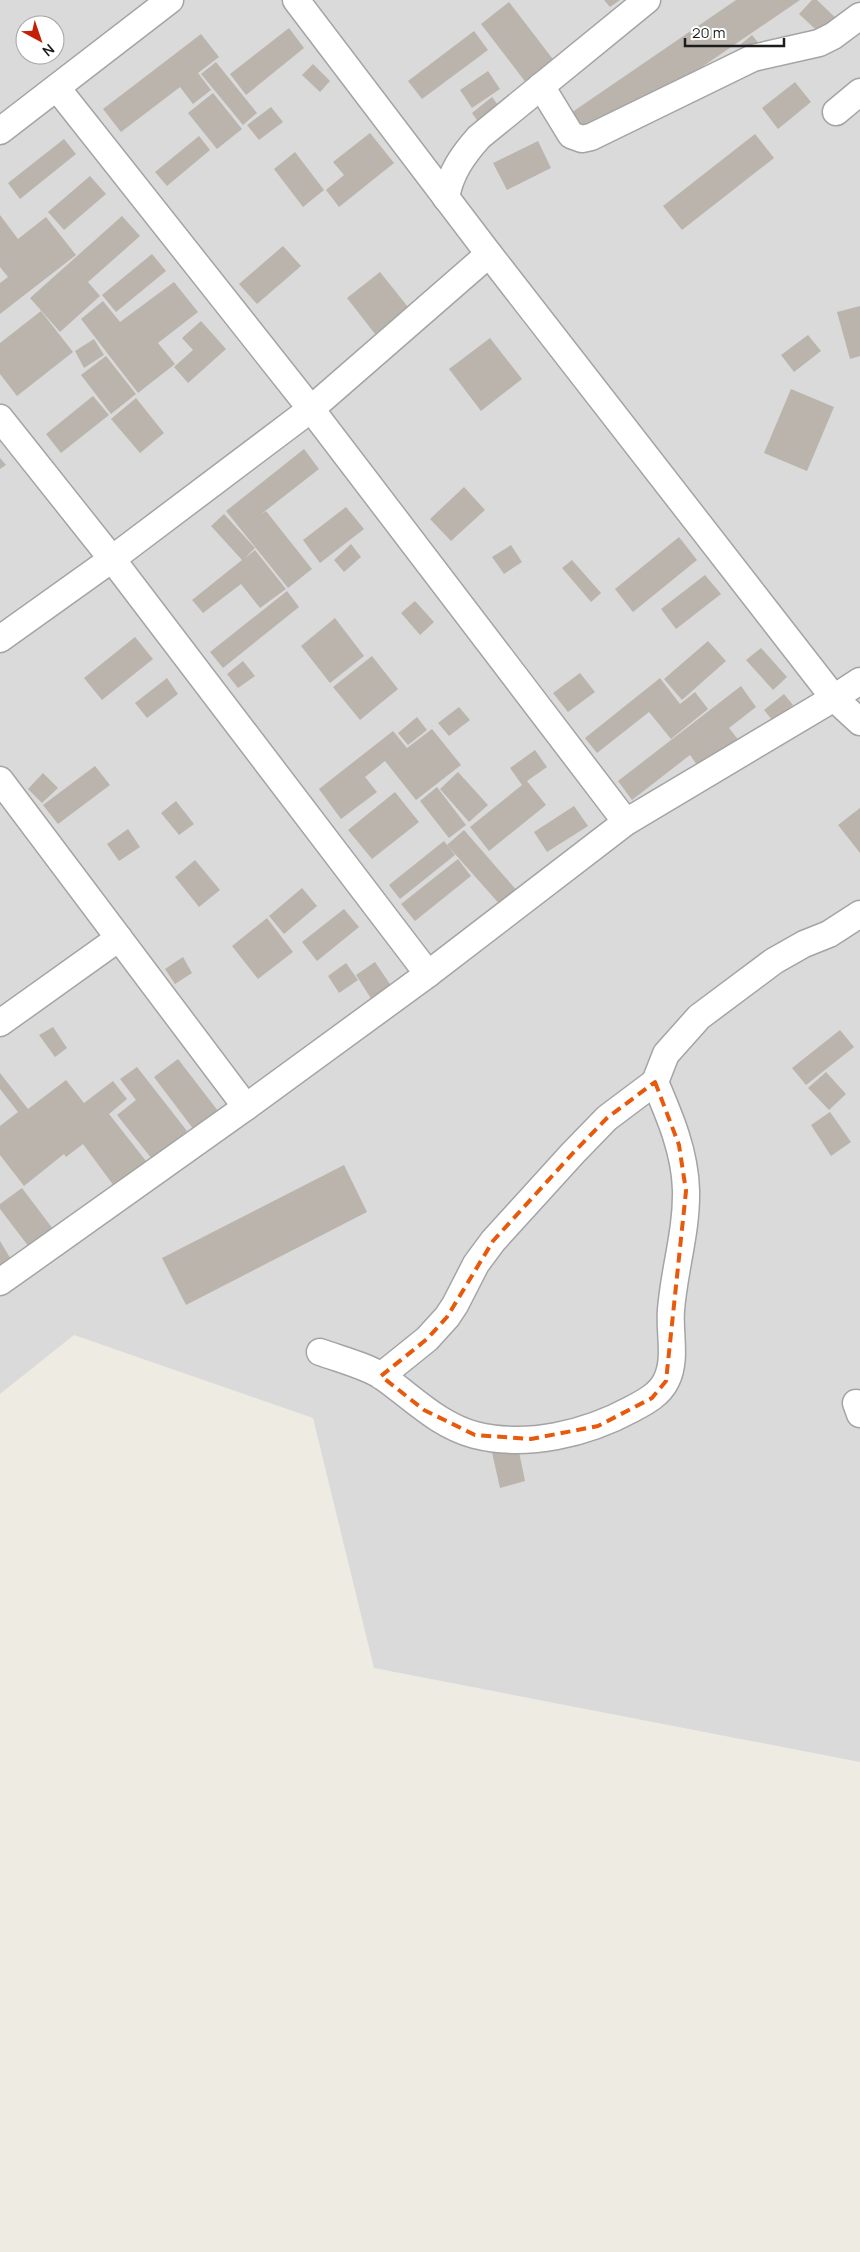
<svg xmlns="http://www.w3.org/2000/svg" width="860" height="2252" font-family="Manrope,sans-serif">
<style>
.residential{fill:#dbdada;fill-rule:evenodd}
.building{fill:#bab4ac}
.lines{fill:none;stroke-linecap:round;stroke-linejoin:round}
.minor-casing{stroke:#a4a4a4;stroke-width:29}
.minor{stroke:#fff;stroke-width:26}
.marked{fill:none;stroke:#e8590c;stroke-width:4;stroke-dasharray:10 6;stroke-linejoin:round}
</style>
<rect width="100%" height="100%" fill="#eeebe3"/>
<!-- residential -->
<path class="residential" d="M0,0h860v1762l-486,-94 -61,-250 -239,-83 -74,59zM25,25h30v30h-30z"/>
<!-- building -->
<g class="building">
<path d="M604,0h16l-10,7z"/>
<path d="M736,0h64l-215,147 -20,-30z"/>
<path d="M812,0h5l24,23 -15,16 -27,-25z"/>
<path d="M509,2l53,69 -28,22 -53,-69z"/>
<path d="M289,28l15,20 -58,47 -16,-21z"/>
<path d="M474,31l14,19 -66,49 -14,-18z"/>
<path d="M201,34l18,23 -21,16 13,17 -18,14 -13,-17 -59,45 -18,-23z"/>
<path d="M752,35l17,21 -12,9 -16,-21z"/>
<path d="M216,62l41,51 -14,12 -42,-51z"/>
<path d="M313,64l17,17 -10,11 -18,-17z"/>
<path d="M488,71l12,18 -28,19 -12,-18z"/>
<path d="M795,82l16,20 -33,27 -16,-21z"/>
<path d="M213,93l29,36 -25,20 -29,-36z"/>
<path d="M492,97l15,20 -21,16 -14,-20z"/>
<path d="M271,107l12,15 -24,18 -12,-15z"/>
<path d="M370,133l24,30 -55,44 -13,-17 18,-15 -11,-13z"/>
<path d="M755,134l19,24 -92,72 -19,-24z"/>
<path d="M199,136l11,14 -43,36 -12,-14z"/>
<path d="M64,139l12,15 -56,45 -12,-16z"/>
<path d="M538,141l13,27 -44,22 -14,-27z"/>
<path d="M295,152l29,38 -21,17 -29,-38z"/>
<path d="M90,176l16,18 -42,36 -16,-18z"/>
<path d="M0,215l18,24 28,-22 30,38 -76,59v-31l8,-6 -8,-10z"/>
<path d="M122,216l18,20 -52,46 12,14 -40,36 -30,-34z"/>
<path d="M283,246l18,20 -44,38 -18,-20z"/>
<path d="M152,254l14,17 -50,41 -14,-17z"/>
<path d="M380,272l28,35 -33,27 -28,-36z"/>
<path d="M174,282l24,30 -40,31 17,21 -37,29 -57,-74 22,-18 17,21z"/>
<path d="M860,306v50l-10,3 -13,-47z"/>
<path d="M41,311l32,41 -56,44 -17,-22v-31z"/>
<path d="M201,321l25,28 -38,34 -14,-16 19,-17 -11,-12z"/>
<path d="M808,335l13,16 -27,21 -13,-17z"/>
<path d="M490,338l32,41 -41,32 -32,-42z"/>
<path d="M94,339l10,16 -20,13 -9,-17z"/>
<path d="M106,356l30,38 -25,20 -30,-39z"/>
<path d="M791,389l43,18 -27,64 -43,-18z"/>
<path d="M93,396l16,19 -48,38 -15,-19z"/>
<path d="M136,398l28,35 -24,20 -29,-34z"/>
<path d="M304,449l15,20 -59,46 6,-4 46,58 -24,19 -62,-77z"/>
<path d="M0,458l6,7 -6,4z"/>
<path d="M464,487l21,23 -34,31 -21,-22z"/>
<path d="M346,507l18,22 -44,34 -17,-23z"/>
<path d="M224,514l31,34 -11,11 11,-9 31,39 -26,19 -19,-24 -38,29 -11,-13 50,-40 -31,-34z"/>
<path d="M679,537l18,23 -64,52 -18,-23z"/>
<path d="M351,544l10,13 -17,15 -10,-12z"/>
<path d="M511,545l11,17 -18,12 -12,-17z"/>
<path d="M572,560l29,33 -10,9 -29,-34z"/>
<path d="M705,575l16,19 -45,35 -15,-20z"/>
<path d="M287,591l12,16 -76,61 -13,-16z"/>
<path d="M415,601l19,21 -14,13 -19,-22z"/>
<path d="M335,618l29,38 -34,27 -29,-37z"/>
<path d="M135,637l18,22 -51,41 -18,-22z"/>
<path d="M708,641l18,20 -44,39 -18,-21z"/>
<path d="M761,648l26,29 -14,13 -27,-30z"/>
<path d="M372,656l26,33 -38,31 -27,-33z"/>
<path d="M243,661l12,15 -17,12 -11,-14z"/>
<path d="M580,673l15,19 -27,20 -15,-19z"/>
<path d="M167,678l11,16 -31,24 -12,-15z"/>
<path d="M660,678l20,26 15,-12 13,17 -37,30 -22,-27 -52,41 -12,-15z"/>
<path d="M741,686l15,21 -27,21 12,15 -39,29 -12,-17 -58,45 -14,-19z"/>
<path d="M784,694l9,11 -20,16 -9,-11z"/>
<path d="M459,707l11,13 -21,16 -11,-13z"/>
<path d="M417,717l10,13 -19,15 -10,-12z"/>
<path d="M432,729l29,36 -45,35 -31,-39 -20,16 12,15 -36,27 -22,-30 74,-58 14,17z"/>
<path d="M535,750l12,17 -20,14 19,24 -57,46 -19,-24 52,-42 -12,-17z"/>
<path d="M95,766l15,19 -52,39 -15,-19z"/>
<path d="M458,772l30,33 -19,17 -29,-33z"/>
<path d="M43,773l15,15 -16,15 -14,-14z"/>
<path d="M437,787l29,38 -17,13 -29,-37z"/>
<path d="M395,792l24,30 -47,37 -24,-29z"/>
<path d="M176,801l18,23 -15,11 -18,-22z"/>
<path d="M574,806l14,20 -41,26 -13,-20z"/>
<path d="M860,808v45l-22,-28z"/>
<path d="M128,829l12,18 -21,14 -12,-17z"/>
<path d="M464,830l55,63 -16,15 -56,-63z"/>
<path d="M444,841l11,14 -55,44 -11,-14z"/>
<path d="M458,859l13,17 -56,45 -14,-17z"/>
<path d="M195,860l25,30 -21,17 -24,-30z"/>
<path d="M302,888l15,18 -33,28 -15,-18z"/>
<path d="M344,909l15,18 -42,34 -15,-19z"/>
<path d="M267,918l26,34 -35,27 -26,-33z"/>
<path d="M183,957l9,16 -17,11 -10,-15z"/>
<path d="M375,962l17,25 -20,13 -16,-25z"/>
<path d="M346,963l12,17 -19,13 -11,-17z"/>
<path d="M53,1027l14,21 -12,9 -16,-22z"/>
<path d="M840,1030l14,17 -48,38 -14,-17z"/>
<path d="M178,1059l40,52 -24,19 -40,-53z"/>
<path d="M137,1067l50,64 -35,28 -35,-44 19,-15 -16,-21z"/>
<path d="M826,1072l20,22 -17,16 -21,-22z"/>
<path d="M0,1073l28,36 38,-29 18,23 29,-22 14,18 -18,15 37,47 -32,25 -31,-42 -17,13 -2,-3 -40,32 -24,-31v-29l18,-14 -18,-23z"/>
<path d="M830,1112l21,30 -20,14 -20,-31z"/>
<path d="M344,1165l23,47 -181,93 -24,-47z"/>
<path d="M22,1188l31,41 -24,18 -29,-38v-5z"/>
<path d="M0,1241l12,20 -12,8z"/>
<path d="M517,1442l8,39 -25,7 -9,-40z"/>
</g>
<g class="lines">
<defs>
<g id="minor">
<path d="M296,0l193,254 345,444 26,24"/>
<path d="M541,86l30,49 11,4 9,-2 162,-79 66,-15 14,-7 27,-20"/>
<path d="M57,88l254,321 315,413"/>
<path d="M836,112l24,-20"/>
<path d="M0,131l170,-131"/>
<path d="M446,198c4,-25 17,-43 33,-61l168,-137"/>
<path d="M0,418l112,141 316,415"/>
<path d="M0,639l112,-80 199,-150 178,-155"/>
<path d="M0,780l246,327"/>
<path d="M0,1023l119,-85"/>
<path d="M655,1082l11,-28 33,-37 75,-56 30,-17 25,-10 31,-20"/>
<path d="M0,1282l246,-175 182,-133 198,-152 208,-124 26,-17"/>
<path d="M320,1352c19,7 47,14 63,25 30,21 55,48 92,58 52,13 111,-1 157,-26 13,-7 27,-14 34,-28 11,-21 3,-49 5,-71 3,-40 16,-79 15,-120 -1,-38 -16,-73 -31,-108l-48,36 -34,35 -80,88 -17,23 -21,41 -8,12 -20,22 -46,37"/>
<path d="M856,1403l4,11"/>
</g>
</defs>
<!-- minor casing -->
<use href="#minor" class="minor-casing"/>
<!-- minor -->
<use href="#minor" class="minor"/>
</g>
<!-- marked area -->
<path class="marked" d="M655,1082l24,63 7,46 -20,190 -14,17 -54,28 -67,13 -56,-4 -51,-25 -43,-34 46,-37 20,-22 46,-76 80,-88 34,-35z"/>
<!-- north arrow -->
<g transform="translate(40 40) rotate(140)"><circle r="24" fill="#ffffff" stroke="#a5a5a5"/>
<path d="M0-4L9 19L0 12L-9 19Z" fill="#c32007"/>
<text y="-8" font-size="14" font-weight="bold" text-anchor="middle" fill="#1d1d1d">N</text>
</g>
<!-- scale -->
<path d="M685 38v8h99v-8" fill="none" stroke="#1d1d1d" stroke-width="2.5"/>
<text x="692" y="38" font-size="15" fill="#1d1d1d" stroke="#ffffff" stroke-width="4" paint-order="stroke">20 m</text>
</svg>
